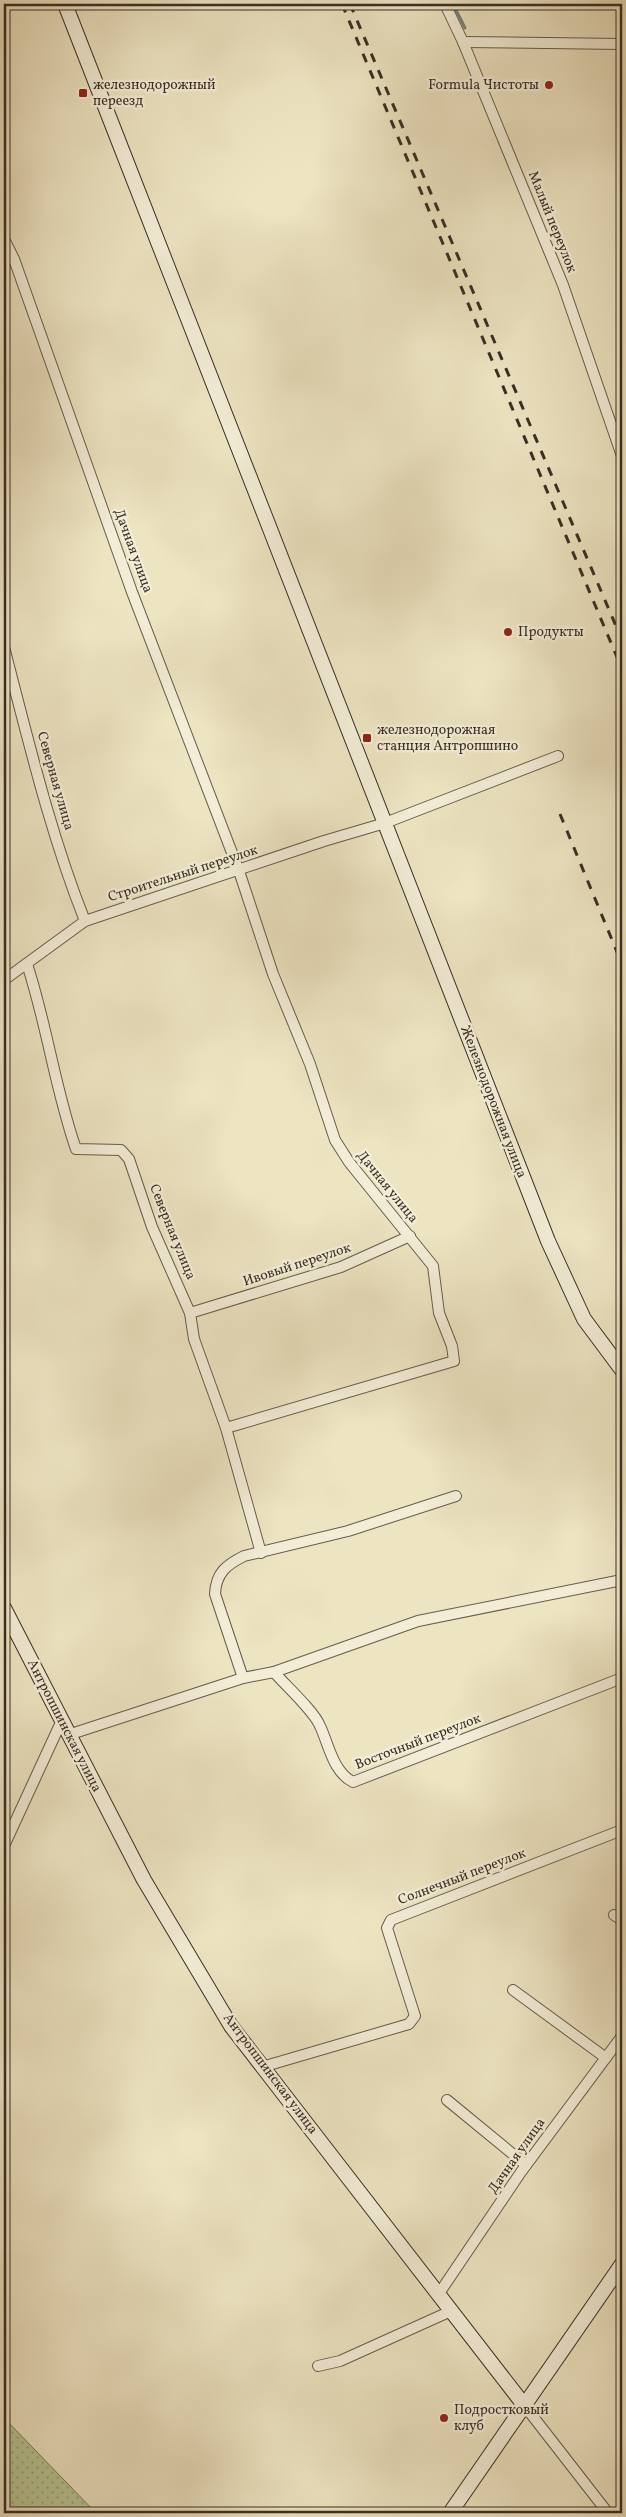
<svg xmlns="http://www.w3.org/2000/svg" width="626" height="2517" font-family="Vollkorn,serif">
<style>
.grass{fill:url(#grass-dots);stroke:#787a5c}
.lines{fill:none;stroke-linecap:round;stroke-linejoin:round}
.stream{stroke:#73857d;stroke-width:3}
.street-casing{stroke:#665c4c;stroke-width:12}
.secondary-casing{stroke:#392f25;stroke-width:16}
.street{stroke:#f3edd7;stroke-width:10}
.secondary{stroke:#f3edd7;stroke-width:14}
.rail{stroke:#392f25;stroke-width:3;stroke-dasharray:9 9;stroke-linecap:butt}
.poi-dot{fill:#8f2418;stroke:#f3edd7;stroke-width:2}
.labels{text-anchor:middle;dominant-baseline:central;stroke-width:5;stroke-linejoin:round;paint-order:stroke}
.poi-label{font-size:14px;fill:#392f25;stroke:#f3edd7;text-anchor:start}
.street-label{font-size:14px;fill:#392f25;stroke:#f3edd7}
</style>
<defs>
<pattern id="grass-dots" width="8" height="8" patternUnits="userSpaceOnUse" patternTransform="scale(1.25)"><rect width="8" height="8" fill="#b8c494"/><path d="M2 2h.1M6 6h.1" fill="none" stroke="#97a079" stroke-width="1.8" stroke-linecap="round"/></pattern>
</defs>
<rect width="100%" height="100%" fill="#ede4c2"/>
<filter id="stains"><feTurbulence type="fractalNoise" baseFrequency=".004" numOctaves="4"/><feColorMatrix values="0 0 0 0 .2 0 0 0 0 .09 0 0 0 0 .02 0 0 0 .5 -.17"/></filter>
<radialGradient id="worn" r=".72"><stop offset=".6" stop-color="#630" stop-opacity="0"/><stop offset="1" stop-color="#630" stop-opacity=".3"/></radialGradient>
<!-- grass -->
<path class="grass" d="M4,2418l92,95h-92z"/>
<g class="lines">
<!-- stream -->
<path class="stream" d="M453,4l12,24"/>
<defs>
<g id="street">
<path d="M445,4l18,38 100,243 59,171"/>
<path d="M463,42l159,2"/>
<path d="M4,239l10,20 118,333 107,279 34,103 37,90 25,76 14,22 84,104 6,47 13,33 2,15 -228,67"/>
<path d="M4,647c24,92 46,186 81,274"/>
<path d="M27,964c20,61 28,125 49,185l45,1 8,9 23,68 38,86 4,26 32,89 35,125"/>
<path d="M4,980l81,-59 239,-80 61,-18 173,-67"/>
<path d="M190,1313l151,-46 69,-31"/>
<path d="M274,1672c12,14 40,39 46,54 9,19 13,46 33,56l269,-104"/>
<path d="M243,1678l-28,-84c1,-21 11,-29 29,-38l104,-25 108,-35"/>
<path d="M68,1735l175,-57 31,-6 144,-51 204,-41"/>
<path d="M4,1846l58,-126"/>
<path d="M614,1915l8,5"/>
<path d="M513,1990l93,68"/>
<path d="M262,2067l147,-43 6,-8 -28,-88 4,-8 231,-90"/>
<path d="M447,2100l79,65"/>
<path d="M438,2295l83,-123 101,-136"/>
<path d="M318,2366l22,-5 111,-50"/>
<path d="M524,2405l84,108"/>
</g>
<g id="secondary">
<path d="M65,4l483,1237 36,78 38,51"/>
<path d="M4,1608l140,272 87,146 293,379"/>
<path d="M450,2513l172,-249"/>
</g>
</defs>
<!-- street casing -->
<use href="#street" class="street-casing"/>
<!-- secondary casing -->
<use href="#secondary" class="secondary-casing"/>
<!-- street -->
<use href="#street" class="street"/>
<!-- secondary -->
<use href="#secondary" class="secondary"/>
<!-- rail -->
<g class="rail">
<path d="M342,4l280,665"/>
<path d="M350,4l272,636"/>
<path d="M560,814l62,150"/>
</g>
</g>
<!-- markers -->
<g class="poi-dot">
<circle cx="549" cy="85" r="5"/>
<rect x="78" y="88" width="10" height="10" rx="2.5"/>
<circle cx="508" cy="632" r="5"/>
<rect x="362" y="733" width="10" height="10" rx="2.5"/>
<circle cx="444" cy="2418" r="5"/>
</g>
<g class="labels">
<!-- poi labels -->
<g class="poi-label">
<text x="93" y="85">железнодорожный<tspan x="93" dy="16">переезд</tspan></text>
<text x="539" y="85" text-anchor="end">Formula Чистоты</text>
<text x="518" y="632">Продукты</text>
<text x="377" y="730">железнодорожная<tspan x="377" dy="16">станция Антропшино</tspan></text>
<text x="454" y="2410">Подростковый<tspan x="454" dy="16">клуб</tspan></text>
</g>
<!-- street labels -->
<g class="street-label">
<text transform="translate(552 222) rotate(68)">Малый переулок</text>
<text transform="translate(133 551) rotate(70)">Дачная улица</text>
<text transform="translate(55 781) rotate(74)">Северная улица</text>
<text transform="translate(183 874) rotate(-18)">Строительный переулок</text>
<text transform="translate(493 1102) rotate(69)">Железнодорожная улица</text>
<text transform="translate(387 1187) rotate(51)">Дачная улица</text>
<text transform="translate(172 1232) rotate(68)">Северная улица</text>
<text transform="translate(297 1265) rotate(-18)">Ивовый переулок</text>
<text transform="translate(64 1726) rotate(63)">Антропшинская улица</text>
<text transform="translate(418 1742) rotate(-21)">Восточный переулок</text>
<text transform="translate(462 1877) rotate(-21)">Солнечный переулок</text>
<text transform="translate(270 2074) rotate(53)">Антропшинская улица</text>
<text transform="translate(517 2156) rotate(-55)">Дачная улица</text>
</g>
</g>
<!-- margin -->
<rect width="626" height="2517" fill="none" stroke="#ede4c2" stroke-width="20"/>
<rect x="5" y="5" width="616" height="2507" fill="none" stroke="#392f25" stroke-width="2.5"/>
<rect x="10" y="10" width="606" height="2497" fill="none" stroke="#392f25"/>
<rect width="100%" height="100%" filter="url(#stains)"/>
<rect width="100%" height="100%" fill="url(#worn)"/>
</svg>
